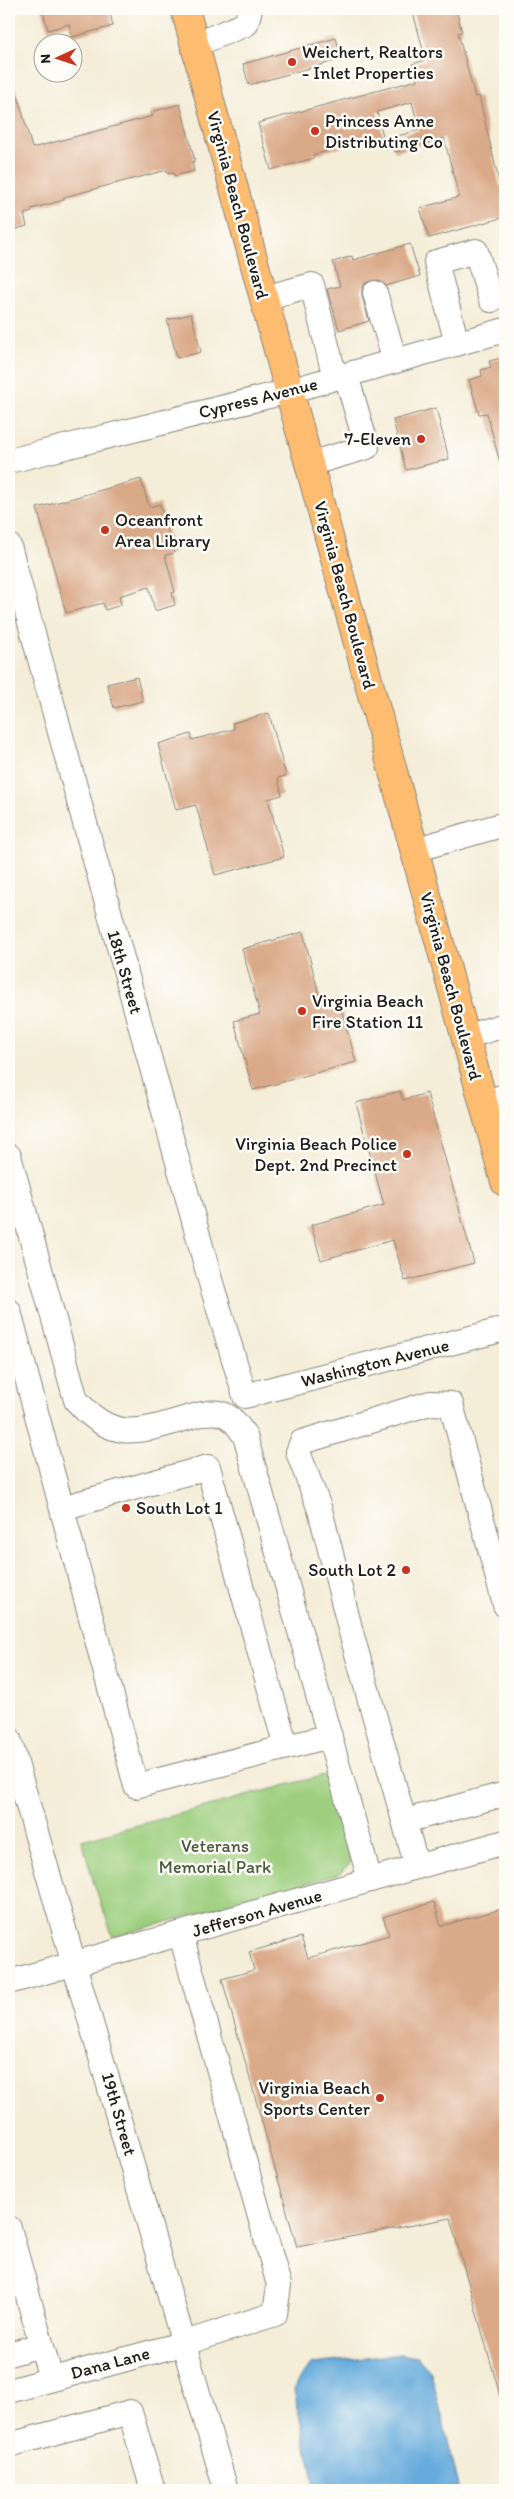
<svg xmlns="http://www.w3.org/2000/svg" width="514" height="2499" font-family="Itim,sans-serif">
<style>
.green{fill:#9ecf7f;stroke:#5d764e}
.water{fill:#66abdc;stroke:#41647c}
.building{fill:#daa988}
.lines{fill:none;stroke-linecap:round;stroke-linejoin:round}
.minor-casing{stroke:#88847a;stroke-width:26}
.major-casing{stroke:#88847a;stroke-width:30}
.minor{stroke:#fff;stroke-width:24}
.major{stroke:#fdbc70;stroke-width:28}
.poi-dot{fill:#c8321e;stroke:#fdfcf7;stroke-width:2}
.labels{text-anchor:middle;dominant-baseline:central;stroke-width:5;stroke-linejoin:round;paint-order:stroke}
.poi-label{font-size:18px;fill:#1c1c1c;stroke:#fdfcf7;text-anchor:start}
.street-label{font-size:18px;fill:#1c1c1c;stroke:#fdfcf7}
.park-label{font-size:18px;fill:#4a5b3f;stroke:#fdfcf7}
</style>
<rect width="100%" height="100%" fill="#fdfcf7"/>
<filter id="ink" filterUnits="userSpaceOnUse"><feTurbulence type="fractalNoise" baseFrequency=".02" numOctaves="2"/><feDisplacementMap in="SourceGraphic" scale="10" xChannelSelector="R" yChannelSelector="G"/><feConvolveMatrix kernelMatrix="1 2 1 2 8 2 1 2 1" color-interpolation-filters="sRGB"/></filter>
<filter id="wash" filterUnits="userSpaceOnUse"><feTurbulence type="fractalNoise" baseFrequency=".0096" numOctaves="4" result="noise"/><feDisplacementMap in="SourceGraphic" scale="20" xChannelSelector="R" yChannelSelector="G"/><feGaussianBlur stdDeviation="1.12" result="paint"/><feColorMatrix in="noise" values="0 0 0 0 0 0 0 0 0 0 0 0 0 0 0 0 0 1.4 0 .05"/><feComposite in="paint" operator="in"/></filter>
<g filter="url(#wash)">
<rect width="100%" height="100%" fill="#f4edd8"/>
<!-- green -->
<path class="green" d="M328,1774l23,88 -12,12 -226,63 -19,-53 -12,-44z"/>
<!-- water -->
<path class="water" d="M400,2354l17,3 14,15 29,118h-145l-21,-100 7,-14 11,-12z"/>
<g id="blocks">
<!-- building -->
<g class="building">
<path d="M42,9h67l4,17 -41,11 -3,-13 -21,6z"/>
<path d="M412,9h44l6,23 -4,1 17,64 4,-1 21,90 5,-1v32l-76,21 -9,-30 39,-11 -15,-59 -49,14 -4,-14 28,-8 -7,-28 -35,10 6,24 -70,19 1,3 -43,12 -13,-47 159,-43 -5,-16 14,-4z"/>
<path d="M336,38l6,21 -93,26 -6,-21z"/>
<path d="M14,81l18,67 121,-32 -2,-4 29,-8 15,57 -3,1 2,9 -19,5 -1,-3 -6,1 -1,-4 -103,27v3l-33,9 1,3 -8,2 3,12 -18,5v-149z"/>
<path d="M410,244l10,32 -34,10 -8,-6 -13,3 -3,6v7l7,25 -30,9 -12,-41 13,-3 -7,-24 19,-6 1,4z"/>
<path d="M191,314l10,38 -24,6 -10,-38z"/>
<path d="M505,357v105l-5,1 -13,-50 -8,1 -10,-34 13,-4 -1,-6 10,-3 -2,-6z"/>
<path d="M436,408l13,51 -43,11 -13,-50z"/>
<path d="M141,479l8,28 11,-3 14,49 -9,2 10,37 -3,1 3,12 -20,6 -6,-24 -30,9 2,9 -16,5 -2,-7 -37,10 -29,-105z"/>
<path d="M137,677l6,24 -29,7 -7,-24z"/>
<path d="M269,713l17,63 -8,2 4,17 -14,4 16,58 -69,18 -19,-70 -20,5 -18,-66 33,-10 1,6 42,-11 -2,-6z"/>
<path d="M303,932l19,74 17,-5 17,61 -103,28 -19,-69 26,-7 -18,-65z"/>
<path d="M400,1091l3,9 24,-7 47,170 -69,18 -12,-41 -72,20 -10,-35 73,-20 -28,-102z"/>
<path d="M434,1902l7,24 64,-18v490l-4,1 -51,-181 -153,29 -75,-268 32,-9 -5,-18 52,-15 7,21 81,-23 -6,-18z"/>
</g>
</g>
</g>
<g filter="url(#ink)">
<use href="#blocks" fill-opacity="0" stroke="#88847a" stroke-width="1"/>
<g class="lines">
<defs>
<g id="minor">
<path d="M194,45l52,-21 4,-15"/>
<path d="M375,293l20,68"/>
<path d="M264,298l48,-13 23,93"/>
<path d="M457,344l-21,-82 40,-11 15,49"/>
<path d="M9,461l280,-70 216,-61"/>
<path d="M309,464l58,-17 -21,-72"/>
<path d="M9,546l202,737 34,113 260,-67"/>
<path d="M414,850l91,-26"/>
<path d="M465,1037l40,-12"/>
<path d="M483,1103l22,-7"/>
<path d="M9,1156l67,244c39,46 68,30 118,16 11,-3 22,-6 33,0 8,4 13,13 18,20l125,444"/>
<path d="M9,1311l127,475 194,-50"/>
<path d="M62,1508l146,-41 78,280"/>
<path d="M9,1739l217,751"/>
<path d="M405,1821l100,-27"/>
<path d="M417,1867l-65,-231 -32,-126 -22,-58 4,-10 128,-39 21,1 54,201"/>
<path d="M9,1982l496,-140"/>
<path d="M9,2228l42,151"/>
<path d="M9,2354l32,-9"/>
<path d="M9,2391l176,-48 90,-29 4,-29 -98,-350"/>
<path d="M9,2445l121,-33 23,78"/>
</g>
<path id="major" d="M185,9l320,1173"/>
</defs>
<!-- minor casing -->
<use href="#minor" class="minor-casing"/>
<!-- major casing -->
<use href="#major" class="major-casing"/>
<!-- minor -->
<use href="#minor" class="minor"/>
<!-- major -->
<use href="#major" class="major"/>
</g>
</g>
<!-- markers -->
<g class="poi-dot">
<circle cx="292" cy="62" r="5"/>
<circle cx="315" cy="131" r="5"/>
<circle cx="421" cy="439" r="5"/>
<circle cx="105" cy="530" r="5"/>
<circle cx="302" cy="1011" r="5"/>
<circle cx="407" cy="1154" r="5"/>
<circle cx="126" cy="1508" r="5"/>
<circle cx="406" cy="1570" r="5"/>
<circle cx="380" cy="2098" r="5"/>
</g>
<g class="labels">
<!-- poi labels -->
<g class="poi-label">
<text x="302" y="52">Weichert, Realtors<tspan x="302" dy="21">- Inlet Properties</tspan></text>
<text x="325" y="121">Princess Anne<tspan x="325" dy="21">Distributing Co</tspan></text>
<text x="411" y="439" text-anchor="end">7-Eleven</text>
<text x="115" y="520">Oceanfront<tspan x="115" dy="21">Area Library</tspan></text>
<text x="312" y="1001">Virginia Beach<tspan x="312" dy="21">Fire Station 11</tspan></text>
<text x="397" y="1144" text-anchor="end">Virginia Beach Police<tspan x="397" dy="21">Dept. 2nd Precinct</tspan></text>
<text x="136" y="1508">South Lot 1</text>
<text x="396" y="1570" text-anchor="end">South Lot 2</text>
<text x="370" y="2088" text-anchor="end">Virginia Beach<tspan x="370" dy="21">Sports Center</tspan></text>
</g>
<!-- street labels -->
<g class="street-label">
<text transform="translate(238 205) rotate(75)">Virginia Beach Boulevard</text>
<text transform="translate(258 398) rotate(-14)">Cypress Avenue</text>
<text transform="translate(345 595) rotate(75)">Virginia Beach Boulevard</text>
<text transform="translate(125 972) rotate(74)">18th Street</text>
<text transform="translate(451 986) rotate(75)">Virginia Beach Boulevard</text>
<text transform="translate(375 1363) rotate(-14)">Washington Avenue</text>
<text transform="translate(257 1913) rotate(-16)">Jefferson Avenue</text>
<text transform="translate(119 2114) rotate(74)">19th Street</text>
<text transform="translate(110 2363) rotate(-15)">Dana Lane</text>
</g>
<!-- park labels -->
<g class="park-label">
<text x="215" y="1846">Veterans<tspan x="215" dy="21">Memorial Park</tspan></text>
</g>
</g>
<!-- margin -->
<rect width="514" height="2499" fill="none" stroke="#fdfcf7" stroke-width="30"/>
<!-- north arrow -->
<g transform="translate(58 58) rotate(267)"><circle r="24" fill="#fdfcf7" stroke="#a3a29f"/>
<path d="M0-4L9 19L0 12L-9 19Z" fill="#c8321e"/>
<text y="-8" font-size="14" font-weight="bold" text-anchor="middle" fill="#1c1c1c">N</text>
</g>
</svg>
